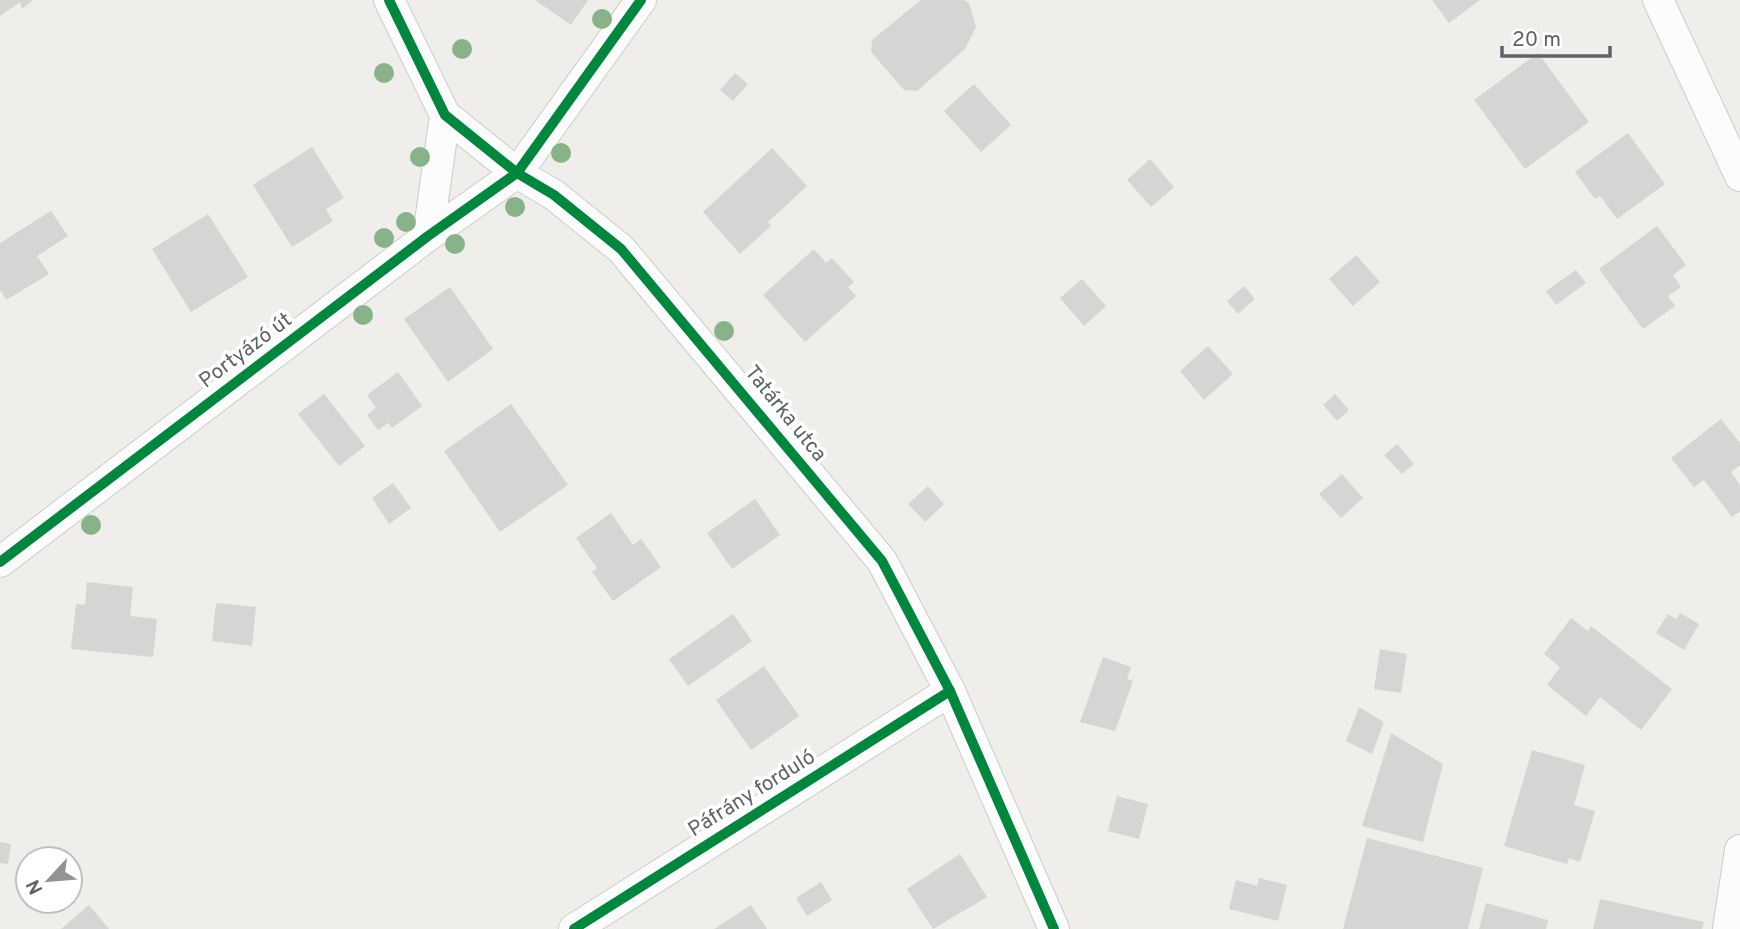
<svg xmlns="http://www.w3.org/2000/svg" width="1740" height="929" font-family="Overpass,sans-serif">
<style>
.building{fill:#d6d5d3}
.lines{fill:none;stroke-linecap:round;stroke-linejoin:round}
.minor-casing{stroke:#cbcccc;stroke-width:32}
.minor{stroke:#fdfcfc;stroke-width:30}
.cycleway-casing{stroke:#fff;stroke-width:15}
.cycleway{stroke:#00873e;stroke-width:10}
.tree{fill:#88b388}
.labels{text-anchor:middle;dominant-baseline:central;stroke-width:7;stroke-linejoin:round;paint-order:stroke}
.street-label{font-size:21px;fill:#5f6368;stroke:#fff}
</style>
<rect width="100%" height="100%" fill="#efeeea"/>
<!-- building -->
<g class="building">
<path d="M0,0h33l-11,9 -2,-7 -20,14z"/>
<path d="M535,0h53l-17,25z"/>
<path d="M921,0h43l5,3 7,24 -11,22 -48,42 -13,-1 -33,-38 1,-12z"/>
<path d="M1432,0h48l-31,23z"/>
<path d="M1538,53l51,69 -64,47 -51,-69z"/>
<path d="M735,73l13,11 -15,17 -13,-11z"/>
<path d="M974,84l37,41 -30,27 -37,-41z"/>
<path d="M1628,133l37,51 -48,35 -17,-23 -5,3 -20,-27z"/>
<path d="M312,147l32,51 -18,11 7,12 -41,26 -39,-62z"/>
<path d="M772,148l35,38 -39,36 3,4 -31,28 -37,-42z"/>
<path d="M1150,159l24,28 -23,20 -24,-27z"/>
<path d="M51,211l17,25 -31,20 12,18 -43,26 -6,-10v-47z"/>
<path d="M208,214l40,63 -57,35 -39,-63z"/>
<path d="M1657,226l29,39 -13,10 8,12 -13,9 7,10 -32,23 -44,-60z"/>
<path d="M814,249l12,14 6,-5 22,24 -6,5 8,9 -51,46 -42,-47z"/>
<path d="M1356,255l24,27 -27,24 -24,-27z"/>
<path d="M1576,270l10,13 -30,22 -10,-14z"/>
<path d="M1082,279l24,27 -22,20 -24,-28z"/>
<path d="M1244,286l11,13 -17,15 -11,-13z"/>
<path d="M450,287l43,62 -45,33 -44,-63z"/>
<path d="M1208,346l25,28 -29,26 -24,-29z"/>
<path d="M398,372l24,34 -30,22 -4,-5 -10,7 -11,-15 9,-7 -9,-13z"/>
<path d="M324,394l41,52 -26,20 -41,-52z"/>
<path d="M1335,394l14,16 -12,11 -14,-16z"/>
<path d="M511,404l57,81 -68,47 -56,-81z"/>
<path d="M1721,419l19,24v22l-9,7 9,13v26l-8,6 -28,-37 -10,7 -23,-29z"/>
<path d="M1397,444l17,20 -12,10 -18,-19z"/>
<path d="M1342,474l21,24 -22,20 -22,-24z"/>
<path d="M393,483l18,25 -22,16 -17,-26z"/>
<path d="M928,486l16,18 -19,18 -17,-18z"/>
<path d="M755,499l25,36 -48,34 -25,-36z"/>
<path d="M611,513l22,32 8,-6 20,28 -48,34 -21,-29 5,-4 -21,-30z"/>
<path d="M87,582l46,5 -3,29 27,3 -4,38 -82,-8 5,-45 9,1z"/>
<path d="M216,603l40,4 -4,39 -40,-5z"/>
<path d="M1680,613l19,11 -15,26 -28,-17 12,-19 8,5z"/>
<path d="M733,614l19,27 -64,45 -19,-27z"/>
<path d="M1571,618l17,13 3,-5 81,63 -31,41 -41,-33 -14,19 -39,-31 13,-18 -16,-13z"/>
<path d="M1380,649l27,5 -6,39 -27,-4z"/>
<path d="M1103,657l28,10 -4,12 6,2 -18,50 -35,-9z"/>
<path d="M764,666l35,50 -48,34 -35,-50z"/>
<path d="M1359,707l25,15 -12,32 -26,-13z"/>
<path d="M1391,733l52,31 -20,78 -61,-16z"/>
<path d="M1532,750l53,15 -11,40 21,6 -15,51 -11,-4 -2,6 -63,-18z"/>
<path d="M1117,796l31,8 -9,35 -31,-8z"/>
<path d="M1367,838l116,30 -15,61h-125z"/>
<path d="M0,842l11,2 -3,20 -8,-1z"/>
<path d="M960,854l27,43 -54,32 -26,-40z"/>
<path d="M1259,878l28,7 -9,36 -49,-12 7,-29 21,6z"/>
<path d="M821,882l11,18 -25,16 -11,-18z"/>
<path d="M1600,899l104,23 -2,7h-109z"/>
<path d="M1486,903l62,17 -2,9h-67z"/>
<path d="M89,905l20,24h-48z"/>
<path d="M751,905l16,24h-53z"/>
</g>
<g class="lines">
<defs>
<g id="minor">
<path d="M389,0l56,115 72,58 37,22 67,54 261,312 68,130 104,238"/>
<path d="M1658,0l82,176"/>
<path d="M428,236l17,-121"/>
<path d="M0,562l428,-326 89,-63 124,-173"/>
<path d="M574,929l376,-238"/>
<path d="M1728,929l12,-79"/>
</g>
</defs>
<!-- minor casing -->
<use href="#minor" class="minor-casing"/>
<!-- minor -->
<use href="#minor" class="minor"/>
<defs>
<g id="cycleway">
<path d="M389,0l56,115 72,58 37,22 67,54 261,312 68,130 104,238"/>
<path d="M0,562l428,-326 89,-63 124,-173"/>
<path d="M574,929l376,-238"/>
</g>
</defs>
<!-- cycleway casing -->
<use href="#cycleway" class="cycleway-casing"/>
<!-- cycleway -->
<use href="#cycleway" class="cycleway"/>
</g>
<!-- trees -->
<g class="tree">
<circle cx="602" cy="19" r="10"/>
<circle cx="462" cy="49" r="10"/>
<circle cx="384" cy="73" r="10"/>
<circle cx="561" cy="153" r="10"/>
<circle cx="420" cy="157" r="10"/>
<circle cx="515" cy="207" r="10"/>
<circle cx="406" cy="222" r="10"/>
<circle cx="384" cy="238" r="10"/>
<circle cx="455" cy="244" r="10"/>
<circle cx="363" cy="315" r="10"/>
<circle cx="724" cy="331" r="10"/>
<circle cx="91" cy="525" r="10"/>
</g>
<g class="labels">
<!-- street labels -->
<g class="street-label">
<text transform="translate(246 351) rotate(-37)">Portyázó út</text>
<text transform="translate(785 414) rotate(51)">Tatárka utca</text>
<text transform="translate(752 794) rotate(-32)">Páfrány forduló</text>
</g>
</g>
<!-- north arrow -->
<g transform="translate(49 880) rotate(244)"><circle r="33" fill="#ffffff" stroke="#bfc1c3" stroke-width="2"/>
<path d="M0-5L12 26L0 18L-12 26Z" fill="#919496"/>
<text y="-10" font-size="19" font-weight="bold" text-anchor="middle" fill="#5f6368">N</text>
</g>
<!-- scale -->
<path d="M1502 46v10h108v-10" fill="none" stroke="#5f6368" stroke-width="3.5"/>
<text x="1512" y="46" font-size="21" fill="#5f6368" stroke="#ffffff" stroke-width="5" paint-order="stroke">20 m</text>
</svg>
